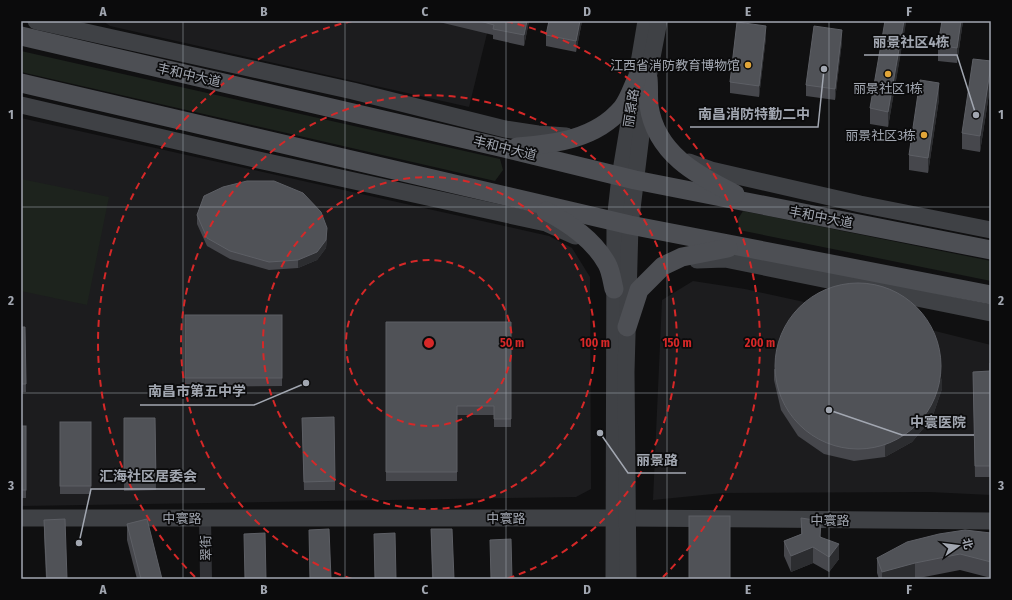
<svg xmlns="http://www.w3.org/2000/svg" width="1012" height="600" font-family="'Fira Sans Condensed','Noto Sans SC',sans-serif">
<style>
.built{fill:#1c1c1e}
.green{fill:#1d231d}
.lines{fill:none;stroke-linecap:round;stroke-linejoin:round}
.street{stroke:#313236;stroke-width:12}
.secondary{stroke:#3f4145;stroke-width:17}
.primary{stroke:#4d4f54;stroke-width:19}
.wall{fill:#46474c}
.shaded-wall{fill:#2c2d30}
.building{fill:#505257;stroke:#5d5f65}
.grid{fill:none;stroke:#a2a7b1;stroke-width:1;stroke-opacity:0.55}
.ring{fill:none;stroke:#d62828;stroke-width:2;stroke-dasharray:7 5}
.poi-dot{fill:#e1a538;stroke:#0b0b0c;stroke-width:1.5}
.labels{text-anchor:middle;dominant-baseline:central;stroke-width:3.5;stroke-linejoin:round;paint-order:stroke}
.poi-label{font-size:13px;fill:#a2a7b1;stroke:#0b0b0c;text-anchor:end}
.street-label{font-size:13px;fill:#a2a7b1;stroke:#0b0b0c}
.centre{fill:#d62828;stroke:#0b0b0c;stroke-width:2}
.ring-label{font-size:12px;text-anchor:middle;font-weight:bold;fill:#d62828;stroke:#0b0b0c;stroke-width:3.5;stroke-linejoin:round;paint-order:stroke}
.leader{fill:none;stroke:#a2a7b1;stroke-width:1.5}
.callout-dot{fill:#a2a7b1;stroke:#0b0b0c;stroke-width:1.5}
.callout-label{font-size:14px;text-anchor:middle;font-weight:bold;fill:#a2a7b1;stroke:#0b0b0c;stroke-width:3.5;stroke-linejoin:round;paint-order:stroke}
.neatline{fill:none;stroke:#a2a7b1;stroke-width:1.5}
.grid-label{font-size:13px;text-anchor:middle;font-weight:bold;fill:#a2a7b1}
</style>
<rect width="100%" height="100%" fill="#101011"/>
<!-- built -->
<g class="built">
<path d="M103,21h387l-21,86 -359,-81z"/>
<path d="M21,118l528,118 23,12 18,29 1,212 -15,8 -555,9z"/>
<path d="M693,281l52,8 178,39 68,17v150l-62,-3 -206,1 -70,7 9,-200z"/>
</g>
<!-- green -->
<g class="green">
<path d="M21,51l479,108 3,11 -8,11 -474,-109z"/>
<path d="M21,179l88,18 -22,108 -66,-14z"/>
<path d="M743,211l248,50v20l-252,-51 -1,-11z"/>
</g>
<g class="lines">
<!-- street -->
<path class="street" d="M205,518l1,61"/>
<!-- secondary -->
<g class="secondary">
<path d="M36,21l317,70 152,38 33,5 28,2"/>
<path d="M21,105l242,56 283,62 29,13"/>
<path d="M689,162l22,8 149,34 131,26"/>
<path d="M697,260l28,-1 266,54"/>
<path d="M21,518h607l363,3"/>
<path d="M614,579l1,-358 5,-44 26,-156"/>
<path d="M628,579l-2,-207 4,-147 18,-147 11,-57"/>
</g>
<!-- primary -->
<g class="primary">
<path d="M21,36l483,112 131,32 356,70"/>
<path d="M648,78c1,9 0,19 1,28 7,47 47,69 86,88"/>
<path d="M21,83l609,142 361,70"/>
<path d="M517,147c38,-3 79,-8 105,-39 6,-7 10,-19 14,-28"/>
<path d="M546,211c24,13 48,29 61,53 4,7 5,17 7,25"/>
<path d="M627,327l12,-37 24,-24 19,-9 46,-9"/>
</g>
</g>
<!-- wall -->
<g class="wall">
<path d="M435,21h94l-5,25 -31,-7v-4z"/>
<path d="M582,21l-6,31 -30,-6v-11z"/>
<path d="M906,21l-18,106 -18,-3v-16z"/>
<path d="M963,21l-6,42 -19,-2v-16z"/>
<path d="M766,37l-7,60 -29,-4v-11z"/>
<path d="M842,41l-7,59 -29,-4v-11z"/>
<path d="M991,61v20l-11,71 -18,-3v-16z"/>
<path d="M939,99l-11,74 -19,-3v-15z"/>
<path d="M197,215l130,22 -1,11 -9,12 -19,8 -29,2 -39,-11 -23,-13 -10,-22z"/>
<path d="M185,315h97v71l-97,1z"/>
<path d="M386,322h125v105h-17v-12h-37v66h-71z"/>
<path d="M21,327h4l1,65h-5z"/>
<path d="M991,363v114h-16l-2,-105 17,-1z"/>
<path d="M774,369l168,20 -10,29 -20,24 -27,15 -31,4 -30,-7 -26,-18 -17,-26 -7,-30z"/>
<path d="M124,418h31l1,72 -32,1z"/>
<path d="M302,418l33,63v9h-31z"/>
<rect x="60" y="422" width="31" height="72"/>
<rect x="21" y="426" width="5" height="72"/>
<path d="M801,518l20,19 18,22 -10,13 -16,-9 -22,9 -7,-16v-15l17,-7z"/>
<path d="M44,520l23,59h-21l-2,-44z"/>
<path d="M127,524l35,55h-25l-10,-39z"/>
<path d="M431,529l23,50h-22z"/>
<path d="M309,530l22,49h-21z"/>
<path d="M991,533v45l-31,-8 -46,9h-35l-2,-6v-15z"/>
<path d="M374,534l22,45h-21z"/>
</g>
<!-- shaded-wall -->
<g class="shaded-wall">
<path d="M527,21h2l-5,25v-11z"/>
<path d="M580,21h2l-6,31v-11z"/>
<path d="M904,21h2v2l-18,104v-15z"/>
<path d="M961,21h2l-6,42v-15z"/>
<path d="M766,26v11l-7,60v-11z"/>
<path d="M842,30v11l-7,59v-11z"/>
<path d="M991,65v16l-11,71v-16z"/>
<path d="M939,83v16l-11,74v-15z"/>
<path d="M327,228v9l-1,11 -9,12 -19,8v-8z"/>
<path d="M942,378v11l-10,29 -20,24 -27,15v-11z"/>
<path d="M839,544v15l-10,13v-15z"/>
<path d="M813,547v16l-22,9v-16z"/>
<path d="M915,563v16h-33v-7z"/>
</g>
<!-- building -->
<g class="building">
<path d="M480,21h47l-3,14 -31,-6 1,-4z"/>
<path d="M549,21h31l-4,20 -30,-6z"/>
<path d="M885,21h19l-16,91 -18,-4z"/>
<path d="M942,21h19l-4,27 -19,-3z"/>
<path d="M737,22l29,4 -7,60 -29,-4z"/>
<path d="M814,26l28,4 -7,59 -29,-4z"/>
<path d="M973,59l18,2v4l-11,71 -18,-3z"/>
<path d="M920,80l19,3 -11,75 -19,-3z"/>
<path d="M247,181h27l29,12 18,19 6,16 -1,12 -9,12 -19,8 -29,2 -39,-11 -23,-13 -10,-23 7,-19 19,-9z"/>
<circle cx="858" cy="366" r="83"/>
<rect x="185" y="315" width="97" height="63"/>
<path d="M386,322h125v97h-17v-13h-37v66h-71z"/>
<path d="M21,327h4l1,57h-5z"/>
<path d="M990,363h1v103h-16l-2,-94 17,-1z"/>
<path d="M334,417l1,64 -31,1 -2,-64z"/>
<path d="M124,418h31l1,64h-32z"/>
<rect x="60" y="422" width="31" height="64"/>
<rect x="21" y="426" width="5" height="64"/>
<rect x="689" y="516" width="41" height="63"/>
<path d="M801,518l20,3 -1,16 19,7 -10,13 -16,-10 -22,9 -7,-15 18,-7z"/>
<path d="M65,519l2,60h-20l-3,-59z"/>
<path d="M147,519l15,60h-21l-14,-55z"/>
<path d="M329,529l2,50h-21l-1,-49z"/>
<path d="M431,529h21l2,50h-21z"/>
<path d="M965,530l26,3v29l-31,-8 -45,9 -33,9 -5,-14 30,-16 32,-8z"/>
<path d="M265,533l1,46h-21l-1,-45z"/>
<path d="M395,533l1,46h-21l-1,-45z"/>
<path d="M511,539l1,40h-21l-1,-39z"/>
</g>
<!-- grid -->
<path class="grid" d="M183,21v558M345,21v558M506,21v558M667,21v558M829,21v558M21,207h970M21,393h970"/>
<!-- distance rings -->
<g class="ring">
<circle cx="429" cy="343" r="83"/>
<circle cx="429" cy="343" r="166"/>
<path d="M352 579A248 248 0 1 1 506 579"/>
<path d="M195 577A331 331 0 0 1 352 21M506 21A331 331 0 0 1 663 577"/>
</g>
<!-- markers -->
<g class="poi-dot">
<circle cx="748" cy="65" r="4"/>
<circle cx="888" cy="74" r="4"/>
<circle cx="924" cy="135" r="4"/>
</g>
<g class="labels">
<!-- poi labels -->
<g class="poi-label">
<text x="740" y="65">江西省消防教育博物馆</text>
<text x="888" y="88" text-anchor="middle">丽景社区1栋</text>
<text x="916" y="135">丽景社区3栋</text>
</g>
<!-- street labels -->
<g class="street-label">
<text transform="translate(189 75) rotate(13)">丰和中大道</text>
<text transform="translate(631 108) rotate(-81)">丽景路</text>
<text transform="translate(505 148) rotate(14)">丰和中大道</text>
<text transform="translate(821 217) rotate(11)">丰和中大道</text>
<text x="182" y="518">中寰路</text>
<text x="506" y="518">中寰路</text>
<text x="830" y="520">中寰路</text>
<text transform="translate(206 548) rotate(-91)">翠街</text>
</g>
</g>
<circle cx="429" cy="343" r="6" class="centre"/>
<g class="ring-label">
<text x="512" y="347">50 m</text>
<text x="595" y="347">100 m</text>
<text x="677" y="347">150 m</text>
<text x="760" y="347">200 m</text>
</g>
<!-- callouts -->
<path class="leader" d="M976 115L957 55H864M824 69L818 127H690M306 383L254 405H140M829 410L902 435H974M600 433L628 473H686M79 543L91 489H205"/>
<g class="callout-dot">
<circle cx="976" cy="115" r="4"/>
<circle cx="824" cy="69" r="4"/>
<circle cx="306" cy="383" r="4"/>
<circle cx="829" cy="410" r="4"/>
<circle cx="600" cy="433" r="4"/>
<circle cx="79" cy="543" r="4"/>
</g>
<g class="callout-label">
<text x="911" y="47">丽景社区4栋</text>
<text x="754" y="119">南昌消防特勤二中</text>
<text x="197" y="396">南昌市第五中学</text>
<text x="938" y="427">中寰医院</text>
<text x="657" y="465">丽景路</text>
<text x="148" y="481">汇海社区居委会</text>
</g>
<!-- border -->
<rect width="1012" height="600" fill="none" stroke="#0b0b0c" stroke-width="44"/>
<!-- north arrow -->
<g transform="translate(958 546) rotate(76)" stroke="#0b0b0c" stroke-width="3" paint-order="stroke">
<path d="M0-3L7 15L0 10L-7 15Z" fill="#a2a7b1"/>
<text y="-6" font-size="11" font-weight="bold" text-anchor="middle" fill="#a2a7b1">北</text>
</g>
<rect x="22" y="22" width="968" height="556" class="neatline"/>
<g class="grid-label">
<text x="103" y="16">A</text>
<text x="264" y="16">B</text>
<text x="425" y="16">C</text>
<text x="587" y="16">D</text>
<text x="748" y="16">E</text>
<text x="909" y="16">F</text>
<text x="11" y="119">1</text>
<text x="1001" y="119">1</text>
<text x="11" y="305">2</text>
<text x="1001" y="305">2</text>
<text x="11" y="490">3</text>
<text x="1001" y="490">3</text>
<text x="103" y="594">A</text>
<text x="264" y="594">B</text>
<text x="425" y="594">C</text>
<text x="587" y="594">D</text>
<text x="748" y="594">E</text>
<text x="909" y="594">F</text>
</g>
</svg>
